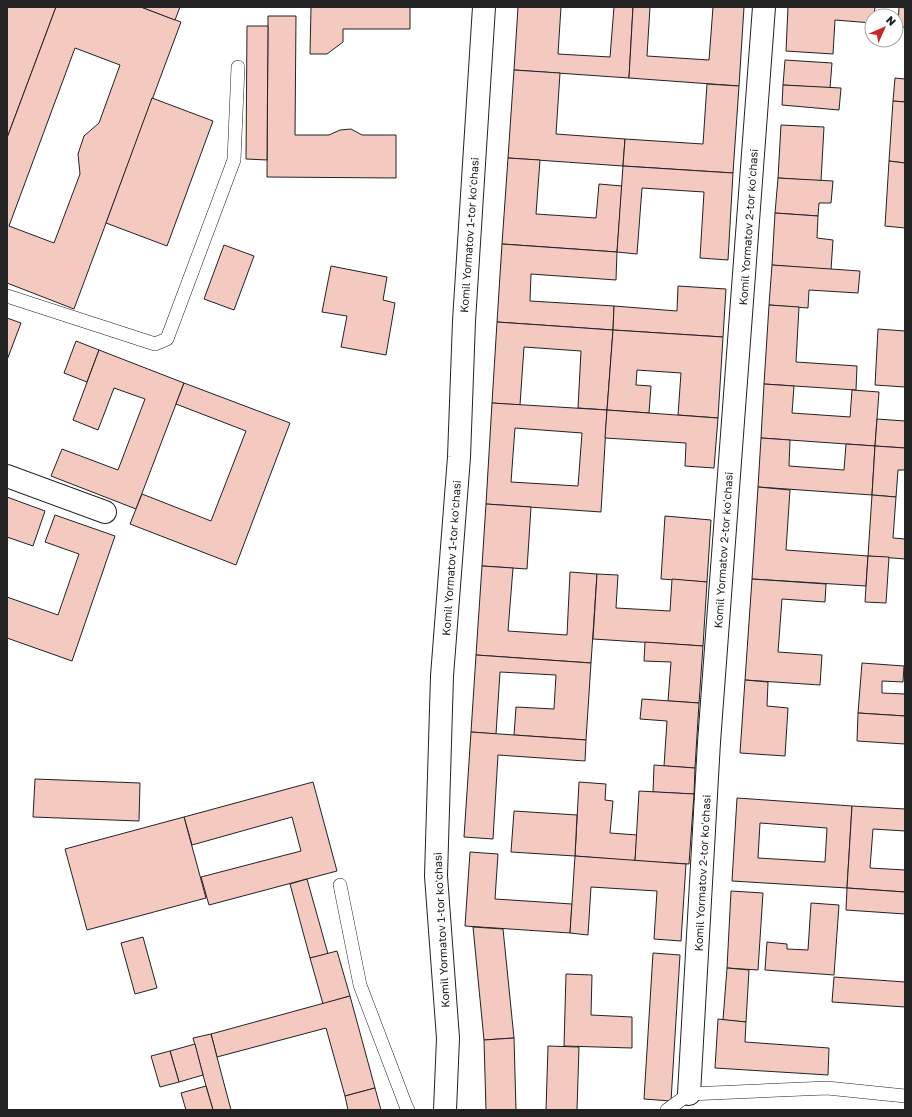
<svg xmlns="http://www.w3.org/2000/svg" width="912" height="1117" font-family="'Golos Text',sans-serif">
<style>
.building{fill:#f3c9c0;stroke:#222;fill-rule:evenodd}
.lines{fill:none;stroke-linecap:round;stroke-linejoin:round}
.lane-casing{stroke:#222;stroke-width:14}
.street-casing{stroke:#222;stroke-width:24}
.lane{stroke:#fff;stroke-width:13}
.street{stroke:#fff;stroke-width:22}
.labels{text-anchor:middle;dominant-baseline:central;stroke-width:3;stroke-linejoin:round;paint-order:stroke}
.street-label{font-size:11px;fill:#222;stroke:#fff}
</style>
<rect width="100%" height="100%" fill="#fff"/>
<!-- building -->
<g class="building">
<path d="M7,7h49l-49,131z"/>
<path d="M56,7h85l40,15 -107,287 -67,-26v-145zM75,48l45,17 -21,58 -15,13 -6,18 2,20 -26,69 -45,-17z"/>
<path d="M141,7h39l-5,13z"/>
<path d="M311,7h99v22h-67v13l-16,12h-17z"/>
<path d="M518,7h43l-3,47 52,3 4,-50h19l-4,71 -115,-8z"/>
<path d="M633,7h17l-3,49 62,4 4,-53h31l-5,79 -110,-8z"/>
<path d="M788,7h87l-1,9h-2v7l-37,-3 -2,34 -47,-3z"/>
<path d="M899,7l6,1v19h-7z"/>
<path d="M268,16h28l-1,119h34l11,-5 11,-1 11,6h34v43l-129,-1z"/>
<path d="M247,26h21l-1,134 -21,-1z"/>
<path d="M785,60l47,3 -2,25 -47,-3z"/>
<path d="M514,70l46,3 -4,61 69,5 -2,27 -115,-8z"/>
<path d="M895,78l10,1v23l-12,-1z"/>
<path d="M707,84l32,2 -6,87 -110,-7 2,-27 78,5z"/>
<path d="M783,85l58,3 -2,22 -57,-5z"/>
<path d="M152,98l61,23 -46,125 -61,-23z"/>
<path d="M893,101l12,1v61l-16,-2z"/>
<path d="M781,125l43,2 -3,54 -43,-3z"/>
<path d="M508,158l32,2 -4,54 60,4 3,-34 23,2 -5,66 -115,-8z"/>
<path d="M889,161l16,2v65l-20,-2z"/>
<path d="M623,166l110,7 -5,87 -28,-2 4,-66 -62,-4 -5,66 -20,-2z"/>
<path d="M778,178l55,3 -2,22h-12l-1,13 -43,-3z"/>
<path d="M775,213l43,3 -1,22 16,2 -2,30 -59,-5z"/>
<path d="M502,244l115,8 -1,28 -85,-6 -1,27 84,5 -1,24 -116,-8z"/>
<path d="M224,245l30,11 -20,54 -30,-11z"/>
<path d="M772,265l88,6 -2,22 -49,-3 -1,18 -39,-3z"/>
<path d="M331,266l56,11 -4,23 12,3 -9,52 -45,-8 6,-31 -25,-4z"/>
<path d="M678,286l48,3 -3,48 -110,-7 1,-24 63,5z"/>
<path d="M769,305l30,2 -3,55 61,4 -1,24 -92,-6z"/>
<path d="M7,318l14,5 -14,37z"/>
<path d="M497,322l116,8 -6,80 -29,-2 3,-57 -57,-4 -4,58 -28,-2z"/>
<path d="M878,329l27,2v56l-30,-2z"/>
<path d="M613,330l110,7 -5,81 -40,-3 3,-42 -44,-3 -1,15 15,1 -2,27 -42,-3z"/>
<path d="M76,341l23,9 -12,32 -23,-9z"/>
<path d="M99,350l85,33 -48,126 -85,-33 11,-27 56,21 27,-71 -31,-11 -16,42 -25,-10z"/>
<path d="M184,383l106,40 -54,142 -106,-41 12,-30 69,27 35,-90 -70,-27z"/>
<path d="M764,384l30,2 -2,27 58,4 2,-27 27,2 -4,54 -114,-8z"/>
<path d="M492,403l115,7 -6,102 -115,-8zM515,428l67,5 -4,53 -67,-4z"/>
<path d="M607,410l111,8 -4,50 -29,-2 1,-23 -81,-5z"/>
<path d="M877,419l28,2v27l-30,-2z"/>
<path d="M761,438l29,2 -1,26 55,4 2,-26 29,2 -3,49 -114,-8z"/>
<path d="M875,446l30,2v22h-7l-2,27 -24,-2z"/>
<path d="M758,487l32,3 -4,60 82,6 -2,30 -114,-7z"/>
<path d="M872,495l24,2 -3,41 12,1v20l-37,-3z"/>
<path d="M7,497l38,14 -12,35 -26,-9z"/>
<path d="M486,504l45,3 -4,62 -45,-3z"/>
<path d="M55,515l60,21 -43,125 -65,-23v-41l51,18 21,-61 -34,-12z"/>
<path d="M665,516l46,4 -4,62 -46,-3z"/>
<path d="M868,556l21,1 -3,46 -21,-1z"/>
<path d="M482,566l31,2 -5,63 59,4 3,-63 27,2 -6,89 -115,-8z"/>
<path d="M597,574l21,1 -2,33 54,3 2,-32 35,3 -4,64 -110,-7z"/>
<path d="M752,579l74,5 -1,18 -43,-3 -4,53 44,3 -2,30 -75,-5z"/>
<path d="M645,642l58,4 -4,57 -31,-2 3,-39 -27,-1z"/>
<path d="M476,655l115,8 -5,77 -72,-5 2,-28 38,2 2,-34 -56,-3 -4,62 -25,-2z"/>
<path d="M862,663l42,3 -1,16 -21,-1v12l23,1v22l-47,-3z"/>
<path d="M745,680l23,2 -1,24 21,2 -3,48 -45,-3z"/>
<path d="M642,699l57,4 -4,65 -31,-2 3,-45 -27,-2z"/>
<path d="M858,713l47,3v28l-48,-3z"/>
<path d="M471,732l115,8 -1,21 -87,-6 -5,84 -29,-2z"/>
<path d="M654,765l41,3 -1,26 -41,-2z"/>
<path d="M35,779l105,4 -1,38 -106,-4z"/>
<path d="M313,782l24,89 -128,34 -8,-28 100,-26 -9,-34 -100,28 -8,-28z"/>
<path d="M579,782l27,2 -1,16 8,1 -3,32 27,2 -2,26 -60,-5z"/>
<path d="M639,791l55,3 -5,70 -54,-3z"/>
<path d="M737,798l115,8 -5,82 -115,-7zM760,823l67,5 -2,34 -67,-4z"/>
<path d="M852,806l53,3v22l-32,-2 -3,39 35,2v22l-58,-4z"/>
<path d="M514,811l63,4 -2,41 -64,-4z"/>
<path d="M184,817l22,81 -119,32 -22,-81z"/>
<path d="M470,852l28,2 -3,45 77,5 -2,29 -105,-7z"/>
<path d="M575,856l111,8 -5,77 -27,-2 3,-48 -66,-4 -3,48 -18,-2z"/>
<path d="M307,879l21,75 -18,4 -20,-74z"/>
<path d="M847,888l58,4v22l-59,-4z"/>
<path d="M731,891l32,2 -5,77 -31,-2z"/>
<path d="M811,903l28,2 -5,70 -69,-5 2,-28 20,2v5l21,1z"/>
<path d="M473,927l30,2 11,109 -30,2z"/>
<path d="M143,937l14,51 -22,6 -14,-51z"/>
<path d="M337,951l13,45 -27,8 -13,-46z"/>
<path d="M653,953l27,2 -9,146 -27,-2z"/>
<path d="M727,968l22,2 -3,52 -23,-2z"/>
<path d="M566,974l26,1 -1,40 41,2v31l-68,-2z"/>
<path d="M834,977l71,5v25l-73,-5z"/>
<path d="M350,996l25,92 -30,8 -19,-68 -109,29 -6,-23z"/>
<path d="M718,1019l28,3 -1,20 84,6 -1,27 -113,-7z"/>
<path d="M211,1034l6,23 14,53h-18l-7,-24 -13,-48z"/>
<path d="M514,1038l2,72h-30l-2,-70z"/>
<path d="M195,1044l8,31 -24,7 -9,-31z"/>
<path d="M548,1046l31,1 -2,63h-31z"/>
<path d="M170,1051l9,31 -19,5 -9,-31z"/>
<path d="M206,1086l7,24h-27l-5,-17z"/>
<path d="M375,1088l6,22h-33l-3,-14z"/>
</g>
<g class="lines">
<defs>
<g id="lane">
<path d="M7,296l148,48 12,-5 67,-179 4,-93"/>
<path d="M340,885l20,100 46,121 2,4"/>
<path d="M667,1110l22,-16 138,-6 78,8"/>
</g>
<g id="street">
<path d="M7,476l98,36"/>
<path d="M689,1094l20,-352 55,-735"/>
<path d="M445,1110l3,-72 -12,-162 6,-200 17,-219 5,-136 20,-314"/>
</g>
</defs>
<!-- lane casing -->
<use href="#lane" class="lane-casing"/>
<!-- street casing -->
<use href="#street" class="street-casing"/>
<!-- lane -->
<use href="#lane" class="lane"/>
<!-- street -->
<use href="#street" class="street"/>
</g>
<g class="labels">
<!-- street labels -->
<g class="street-label">
<text transform="translate(748 227) rotate(-86)">Komil Yormatov 2-tor koʻchasi</text>
<text transform="translate(469 235) rotate(-86)">Komil Yormatov 1-tor koʻchasi</text>
<text transform="translate(723 550) rotate(-86)">Komil Yormatov 2-tor koʻchasi</text>
<text transform="translate(451 558) rotate(-86)">Komil Yormatov 1-tor koʻchasi</text>
<text transform="translate(702 873) rotate(-87)">Komil Yormatov 2-tor koʻchasi</text>
<text transform="translate(441 930) rotate(-93)">Komil Yormatov 1-tor koʻchasi</text>
</g>
</g>
<!-- border -->
<rect width="912" height="1117" fill="none" stroke="#222222" stroke-width="16"/>
<!-- north arrow -->
<g transform="translate(884 28) rotate(45)"><circle r="19" fill="#ffffff" stroke="#a7a7a7"/>
<path d="M0-3L7 15L0 10L-7 15Z" fill="#c62828"/>
<text y="-6" font-size="11" font-weight="bold" text-anchor="middle" fill="#222222">N</text>
</g>
</svg>
